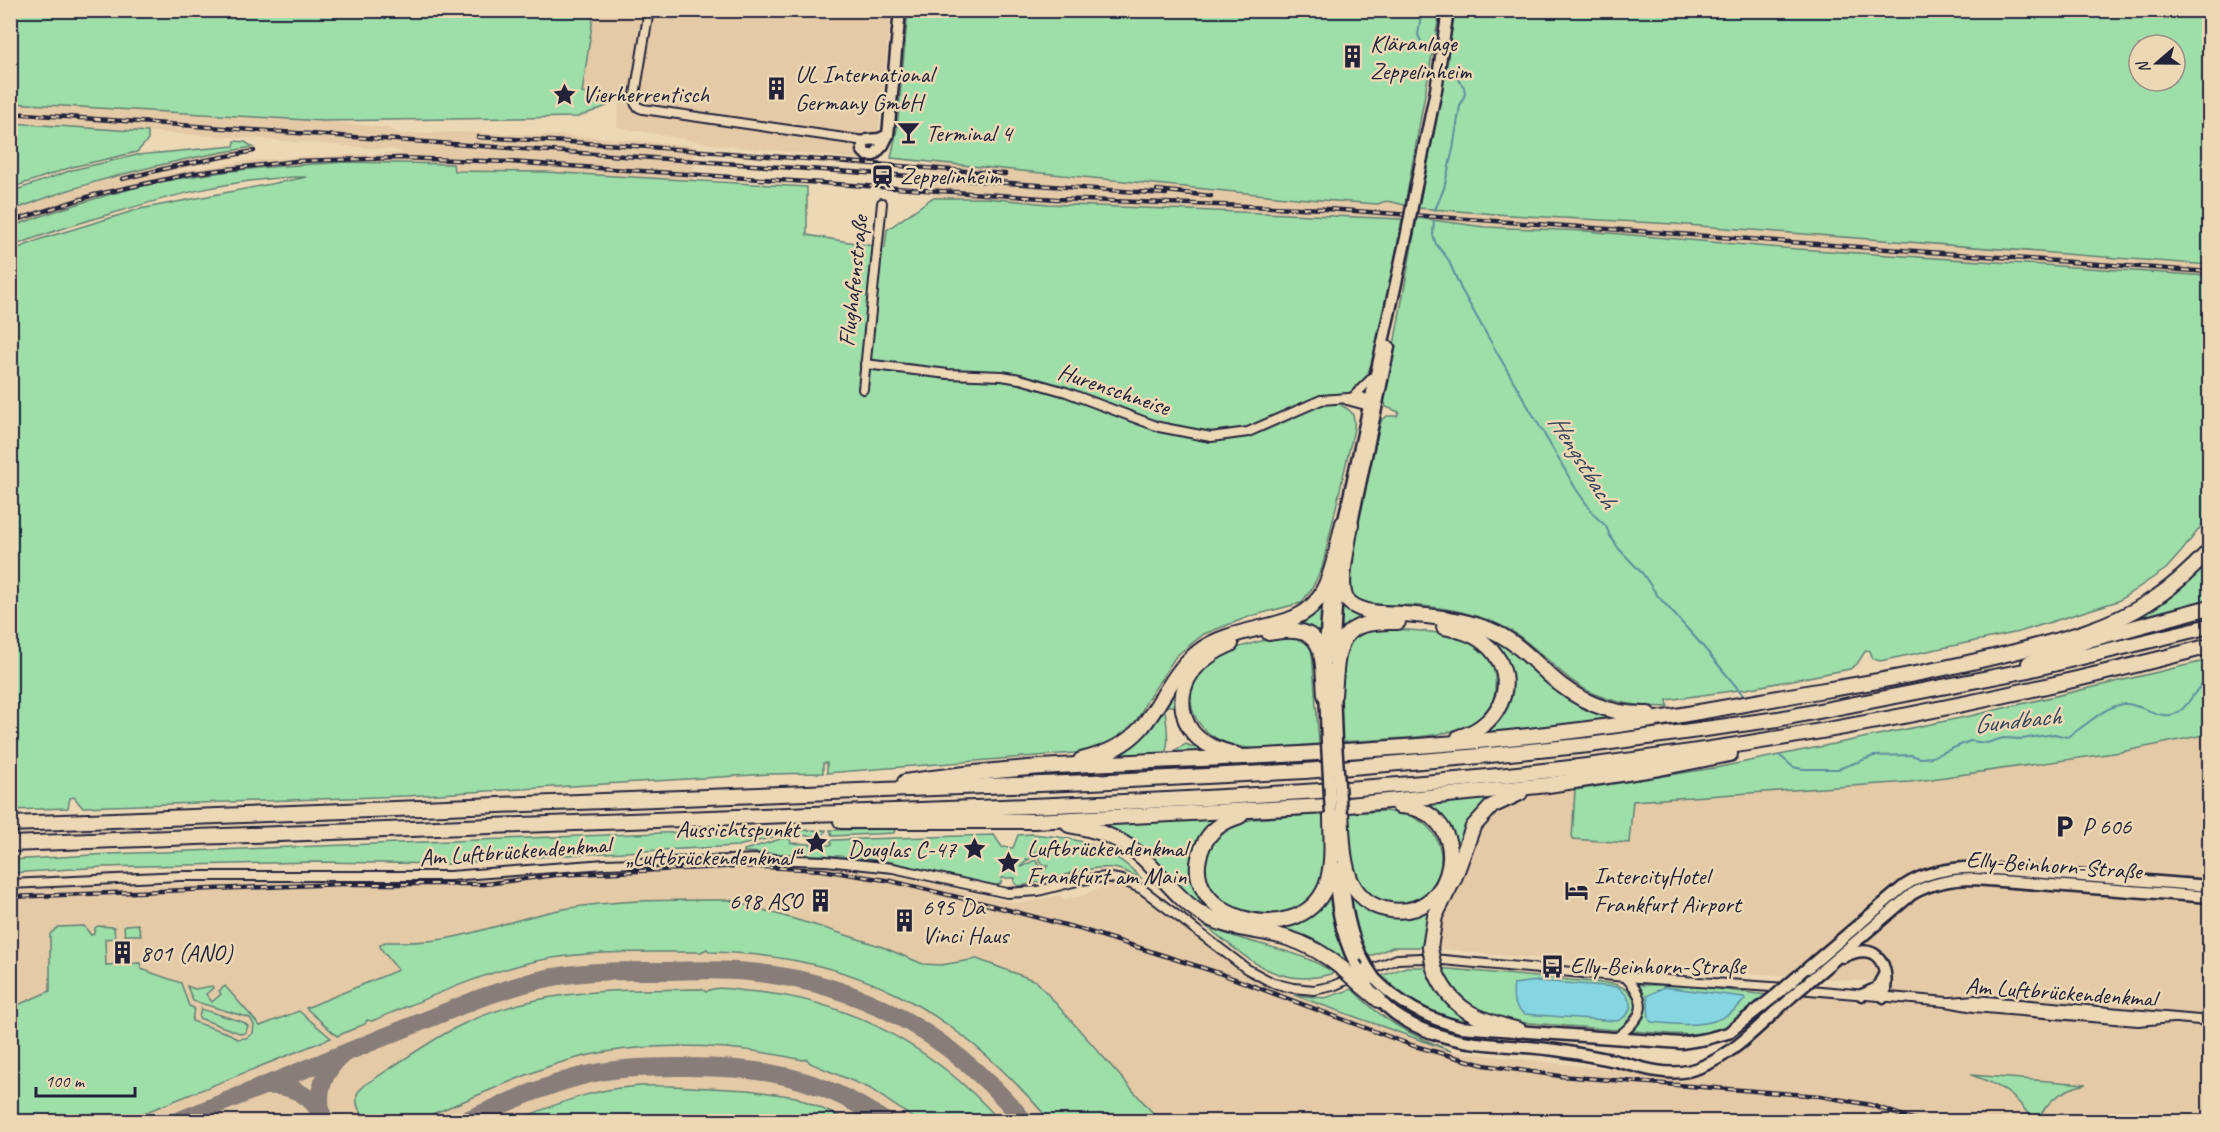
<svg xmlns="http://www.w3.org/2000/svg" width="2220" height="1132" font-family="Caveat,sans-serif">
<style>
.built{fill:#e4caa7}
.green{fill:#9edea8;stroke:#608072;stroke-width:1.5;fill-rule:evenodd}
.water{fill:#86d6e2;stroke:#5e8e9f;stroke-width:1.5}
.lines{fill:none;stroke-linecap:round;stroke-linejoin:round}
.stream{stroke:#5e8e9f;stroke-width:2}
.taxiway{stroke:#887d78;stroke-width:18}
.street-casing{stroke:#22223b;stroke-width:12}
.secondary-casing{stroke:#22223b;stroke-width:15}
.highway-casing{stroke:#22223b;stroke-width:18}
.street{stroke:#edd8b6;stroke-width:8}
.secondary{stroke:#edd8b6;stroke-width:10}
.highway{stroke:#edd8b6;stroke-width:14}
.rail-casing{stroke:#22223b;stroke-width:4.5}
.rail{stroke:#edd8b6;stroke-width:2;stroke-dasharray:7;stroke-linecap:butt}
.secondary-bridge-casing{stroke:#22223b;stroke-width:15;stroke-linecap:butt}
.highway-bridge-casing{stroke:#22223b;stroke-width:18;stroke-linecap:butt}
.secondary-bridge{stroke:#edd8b6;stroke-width:10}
.highway-bridge{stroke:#edd8b6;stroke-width:14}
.labels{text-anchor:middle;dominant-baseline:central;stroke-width:5;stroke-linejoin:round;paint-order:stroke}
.poi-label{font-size:24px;fill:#22223b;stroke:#edd8b6;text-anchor:start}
.street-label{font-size:24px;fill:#22223b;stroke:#edd8b6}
.water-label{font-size:26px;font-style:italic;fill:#36465c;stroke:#edd8b6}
</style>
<rect width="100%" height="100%" fill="#edd8b6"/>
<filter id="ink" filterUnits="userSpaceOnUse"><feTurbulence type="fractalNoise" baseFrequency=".0167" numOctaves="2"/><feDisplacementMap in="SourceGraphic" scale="12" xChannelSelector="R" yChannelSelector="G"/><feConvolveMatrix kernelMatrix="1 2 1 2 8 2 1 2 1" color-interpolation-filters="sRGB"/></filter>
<g filter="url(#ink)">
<!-- built -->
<g class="built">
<path d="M594,11h51l-17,88 6,11 218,31 6,14 9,5 -157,-16 -93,-17 2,-27 -37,-6z"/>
<path d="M654,11h237l-13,125 -75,-7 -161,-25 -4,-7z"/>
<path d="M11,103l312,18 65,7 12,6 59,-2 139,5 95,9 1,35 -149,-9 -92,-1v-8l-107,-1 -49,3 -103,11 -47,9 -52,13 -84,29v-16l25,-10 100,-30 83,-19 34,-5 1,7 -32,5 -72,17 96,-15 50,-4 106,-4 -5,-3 -138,-11 -248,-16z"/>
<path d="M931,162l376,37 71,4 3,-1h17l7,3 -3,14 -354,-15 -62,-6h-54z"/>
<path d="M1418,208l92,7 164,9 535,41v11l-440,-29 -183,-16 -101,-4 -68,-9z"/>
<path d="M2209,734l1,142 -3,32h3l-1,213 -2198,1v-232l235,-8 204,-2 138,-10 186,-7 67,4 97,18 73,17 12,1 36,-8 6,4 17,-3 25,-12 14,2 21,9 100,77 22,12 168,61 19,6 174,20 19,6 41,2 28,-8 93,-76 84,9 1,-21 -395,-28 -60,-7 4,-27 13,-25 19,-55 15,-22 16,-14 16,-7 56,-8 -3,49 57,4 4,-42 277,-19 211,-30z"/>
</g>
<!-- green -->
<g class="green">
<path d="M994,10l446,1 -35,194c-9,-1 -16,-7 -27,-1l-71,-5 -416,-41 6,-29 11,-118h63l21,4z"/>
<path d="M10,11h584l-12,82 25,5v8l-29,11 -255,4 -312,-18z"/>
<path d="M1455,11h754v254l-535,-41 -164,-9 -92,-7 15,-70zM2139,45h36v36h-36z"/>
<path d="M11,123l137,9v8l-11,12 -65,15 -61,21z"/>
<path d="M235,141l10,1 8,5c-82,13 -165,33 -242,64v-19l61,-22 65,-15 97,-9z"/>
<path d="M346,162l107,2 1,7 91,1 262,15v48l78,13 2,-18 45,-32h54l62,6 354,15 -18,100 -13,45 -5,15 -13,12 -10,5 -1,10c12,5 13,11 12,23l-32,139 -11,22 -10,13 -50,13 -47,18 -28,22 -30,46 -10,21 -12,11 -17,10 -16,6 -17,3 -247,20v-10h-4v10l-53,1 -364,22 -324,11 -8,-10 -4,1 -2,10 -57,2v-559l30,-12 99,-30 167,-32c-66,0 -134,18 -197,37 -33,10 -67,20 -99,33v-20c59,-22 121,-42 184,-51 50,-8 100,-11 151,-14z"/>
<path d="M1417,218l68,9 101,4 183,16 440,29v240l-27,35 -16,18 -48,32 -99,31 -139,29 -7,-2 -3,-8 -4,-1 -9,14 -7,5 -104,20 -79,11 1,7c-28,-1 -54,-3 -80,-16 -28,-15 -48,-42 -75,-59 -11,-7 -24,-11 -37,-16 -21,-7 -49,-10 -72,-11 -12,-1 -28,2 -40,-3 -6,-2 -11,-7 -13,-12 -9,-23 23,-139 30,-169l6,-5h10l2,-4 -13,-5 -2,-7z"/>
<path d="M2209,559v40l-81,21 64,-42z"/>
<path d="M1325,594l-6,44c-8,-14 -16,-15 -31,-14z"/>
<path d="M1341,597l47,20 -50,21z"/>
<path d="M1379,628c43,4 123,-1 116,63 -1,18 -15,30 -31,36 -29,13 -90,12 -123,15 0,-25 -5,-86 12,-105 7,-7 17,-8 26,-9z"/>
<path d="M1480,632l16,6 20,14 21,20 100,46 -152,14c43,-44 21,-55 -5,-100z"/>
<path d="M1288,636l18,3 6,13 7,92c-24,1 -59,8 -83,2 -18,-4 -35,-15 -42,-32 -22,-56 56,-72 94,-78z"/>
<path d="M2209,660v74l-88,18 -211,30 -277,19 -4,42 -57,-4 3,-49 145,-23 138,-28 112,-23z"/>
<path d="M1185,674l3,63 -10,-13 -1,-18h-12c0,15 7,38 -2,51l-64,4 15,-7z"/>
<path d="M1186,744c12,7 22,5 34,10l-46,3 1,-7z"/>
<path d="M1502,796l-47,64 -1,-15 -49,-42z"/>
<path d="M1385,811c9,2 19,2 28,6 27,12 37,44 19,69 -14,20 -50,23 -67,7 -5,-5 -12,-18 -14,-24 -5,-15 -4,-40 -6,-56z"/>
<path d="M1324,814l2,40 -2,20 -5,13 -17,20 -11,6 -19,4 -34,-4 -26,-20 -9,-24 2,-13 8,-15 15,-13 25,-9z"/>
<path d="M1228,817l-28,26 10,62 69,20 52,-43 20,83 -2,1 -15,-13 -23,-13 -67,-16 -35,-12 -31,-25 -40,-43 -43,-19v-4z"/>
<path d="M895,829l-1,4 -62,3 -2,-6z"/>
<path d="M826,830l-3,6 -41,-1 -44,11 -189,10 -99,8 -136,-2 -211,5 -92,6v-13l98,-6 604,-23z"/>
<path d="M1032,834c46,4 76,10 109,44 -9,-2 -18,-10 -30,-10 -33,-2 -61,15 -93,18l-4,-4 1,-4h-13l-1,5 -5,3 -105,-24 -52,-6 -95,-4v-2l40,-12 6,1 1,4 40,2v-5l163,-5 8,12 11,1 5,-13zM1047,845l1,2 -10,11 5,8 5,-1 -3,5 -6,2 3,-4 -7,-8 -13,7v-2l5,-4 -1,-3 2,2 3,-2 -2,-3 3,1 -4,-8 6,7v-4l2,2 3,-2 -1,-2 2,1z"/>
<path d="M1350,886c32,30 35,40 79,20l3,2 -6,14 -2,25h-31l-25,10c-12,-22 -20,-46 -18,-71z"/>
<path d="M729,900l92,27 59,19 43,18 18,1 36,-6 59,22 124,140h-110c-94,-111 -192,-166 -340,-169l-3,-3 -6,3c-55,0 -111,-2 -165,9 -57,13 -110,38 -164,60l-5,-1 -2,4 -28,12 -31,-28 92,-38 -17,-21 -1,-4 5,-3c20,0 39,1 59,-3 41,-7 79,-23 120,-30 53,-10 110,-9 165,-9z"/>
<path d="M138,924l3,11h-16l-1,-8 2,-2z"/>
<path d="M1204,925c43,21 91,21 130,48 -57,18 -87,-16 -130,-48z"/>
<path d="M84,926l7,9 3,-1 1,-6 3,-2 16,1 1,11 -10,1 1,26 34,-2 1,6 40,14 8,23 5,2 -2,13 38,13 7,5 9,-1 7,-5 1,-8 -4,-7 -57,-17 -6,-15 8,3 17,-3 1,2 -7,6 6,8 9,-8 -2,-3 6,-5 35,40 39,-15 32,27 -207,83h-113v-113l39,-17v-57l8,-7z"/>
<path d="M1406,967h21c10,30 23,41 49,57 -37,-5 -71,-19 -95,-48z"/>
<path d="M1439,968l175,16c28,8 31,35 3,46l-114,-9 -21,-7 -16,-10 -15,-15z"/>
<path d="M1635,985h47l86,10c-10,8 -19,17 -29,25 -30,22 -72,13 -107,11l12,-13v-21z"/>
<path d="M702,989l4,3c9,-7 29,-2 40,-1 99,6 189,57 254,130h-82l-49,-33 -59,-25 -3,-4 -4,1c-78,-18 -177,-21 -253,6 -33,12 -66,27 -98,40 -13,5 -25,11 -38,15 -21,5 -65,2 -56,-29l8,-8c29,-18 59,-40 89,-56 79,-40 161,-38 247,-39z"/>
<path d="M1352,989c31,33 58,45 99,62l-157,-56 31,3z"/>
<path d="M201,1009l42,13 5,4 -2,6 -4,2 -43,-16z"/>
<path d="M1971,1075l115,9c-22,5 -40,16 -48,37h-6c-12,-24 -35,-38 -61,-46z"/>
<path d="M672,1086l76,4 48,7 53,24 -174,1 -3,-4 -4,4 -154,-1c38,-15 75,-31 116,-34 14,-2 28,-1 42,-1z"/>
</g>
<!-- water -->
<g class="water">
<path d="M1537,981l81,6c14,11 19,26 -1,34l-92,-7c-12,-7 -13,-17 -11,-30z"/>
<path d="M1664,987l80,10 1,2c-25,32 -58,26 -94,23 -5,-6 -1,-18 -4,-26z"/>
</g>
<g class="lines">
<!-- stream -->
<g class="stream">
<path d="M1422,10l-4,25 6,13"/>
<path d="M1435,210l9,-22 9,-39 7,-43 5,-12 -1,-7 -8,-10"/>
<path d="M1434,221l-1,14 3,9 12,15 13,30 35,62 80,138 19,27 11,10 4,10 9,13 24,25 14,21 44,49 43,52"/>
<path d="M1779,755l14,12 9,2h36l36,-13 37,-1 9,3 12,-1 38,-16 17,2 16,-5 19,1 32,-5 13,3c18,-10 36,-30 56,-33 18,-2 36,18 54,9 15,-8 16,-27 33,-32"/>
</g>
<!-- taxiway -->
<g class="taxiway">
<path d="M267,1086c25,-2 49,11 57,36"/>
<path d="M322,1114c-6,-22 2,-43 19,-58"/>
<path d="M175,1122l305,-124c24,-8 49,-17 74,-21 37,-7 75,-6 113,-6 28,-1 55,-2 82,1 112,10 204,64 276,150"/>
<path d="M462,1122c38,-16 76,-34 116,-45 33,-9 66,-10 100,-10 81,-1 140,8 208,55"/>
</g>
<defs>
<g id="street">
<path d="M649,10l-14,85c-1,8 0,12 8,14l222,32"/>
<path d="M865,364l83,10 54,2 18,3 46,13 93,35 52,10 37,-5 73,-32 41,-3 11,6"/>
<path d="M863,389l19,-186"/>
<path d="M1353,397l21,-21"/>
<path d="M1347,400l26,7"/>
<path d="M10,884l171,-8h269l155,-12 155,-5 66,2 67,7 114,25 31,-2 43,-11 25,-3 16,3 20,9 105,80 26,14 20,5 21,2 19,-4 20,-9"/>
<path d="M1367,971l30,-12 25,-1 203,19 161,11"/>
<path d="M1798,989l149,13 27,5 164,14 34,-3"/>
<path d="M1951,1002l24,-2 235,21"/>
<path d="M1616,1038c27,-20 35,-35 9,-61"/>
</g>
<g id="secondary">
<path d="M888,135l-9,4 -12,1 -4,4v7l4,4h7l9,-10 5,-10 12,-125"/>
<path d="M1414,196l22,-106 12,-80"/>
<path d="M1342,529l65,-296"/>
<path d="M1350,532l39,-185"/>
<path d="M1333,659l3,-51 4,-25"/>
<path d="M1324,660l4,-53 6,-33"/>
<path d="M1325,687l2,56"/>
<path d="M1334,687l2,56"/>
<path d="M1334,865c2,35 5,66 21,98"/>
<path d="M1343,868c1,35 6,68 24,99"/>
<path d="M1843,957c35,-17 47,7 41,40"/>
<path d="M1797,977l107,-91c23,-15 52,-19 78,-18l228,18"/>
<path d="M1813,978l99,-84c19,-11 40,-15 62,-15l236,18"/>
<path d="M1375,979c25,25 51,39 85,48l221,16 25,-4 22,-6 47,-37"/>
<path d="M1375,994c14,20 40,34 64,41 40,13 82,9 123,16 18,3 36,6 54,10 23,6 47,15 72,10 40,-9 73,-47 103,-74"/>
<path d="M1862,995l15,-7 7,-13"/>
</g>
<g id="highway">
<path d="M1351,524c-2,17 -14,62 -4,76 5,6 13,9 20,11 11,3 24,2 36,3 29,2 57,5 85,15 25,10 42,28 61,46 28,26 61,40 99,39"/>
<path d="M1444,627c14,3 28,6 39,15 40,31 21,83 -24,95"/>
<path d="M1269,633c56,-11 53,17 56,62"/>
<path d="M1231,644c-28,12 -53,33 -48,66 2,12 6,20 15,28 11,9 26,13 39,17"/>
<path d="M2029,663l59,-23 122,-33"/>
<path d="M1334,695c4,-53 3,-75 64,-73"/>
<path d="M1081,760c22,-5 45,-15 60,-32 21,-24 31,-56 57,-76 32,-26 88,-21 113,-45 21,-21 25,-57 32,-84"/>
<path d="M905,782c135,-21 274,-20 411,-29 109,-7 220,-15 329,-32 57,-9 115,-20 173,-30 64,-10 128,-22 192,-38 47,-12 97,-24 139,-51 23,-14 42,-32 61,-52"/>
<path d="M1341,813c2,22 1,47 10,68 7,14 19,25 34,28 74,17 93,-100 14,-103"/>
<path d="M1240,816c-17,5 -30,14 -37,30 -32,72 96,107 123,40 8,-22 5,-48 5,-72"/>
<path d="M841,821h193l314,-16 200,-20 112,-17 70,-14"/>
<path d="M10,824l1081,-42 214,-11 164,-14 120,-12 189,-26 246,-48 186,-45"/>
<path d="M1069,825c27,4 54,14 74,33 21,20 38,45 64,59 25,13 54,13 80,21 21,6 39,17 56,31"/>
<path d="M10,844c260,-10 519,-21 778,-29 267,-10 535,-17 799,-49 210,-26 418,-66 623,-120"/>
<path d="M1430,948l5,-32 19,-37 19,-52 19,-21 28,-13"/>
<path d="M1434,968c16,42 44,52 85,62"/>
<path d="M1361,985l18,15"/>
</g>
</defs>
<!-- street casing -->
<use href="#street" class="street-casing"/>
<!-- secondary casing -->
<use href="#secondary" class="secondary-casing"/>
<!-- highway casing -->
<use href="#highway" class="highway-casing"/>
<!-- street -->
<use href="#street" class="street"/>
<!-- secondary -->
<use href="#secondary" class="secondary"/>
<!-- highway -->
<use href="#highway" class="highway"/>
<defs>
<g id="rail">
<path d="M10,113l1156,81"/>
<path d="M478,137l144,8 383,29"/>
<path d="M122,179l58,-14 74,-14"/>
<path d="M1157,190l54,6"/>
<path d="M10,222l84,-27 100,-22 102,-12 104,-3 109,4 548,37 270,10 883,63"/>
<path d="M10,897l332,-13h143l70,-9 188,-9 79,4 69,11 95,23 94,25 139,44 192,72 73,20 76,11 260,20 51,9 50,17"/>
</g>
</defs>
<!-- rail casing -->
<use href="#rail" class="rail-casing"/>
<!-- rail -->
<use href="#rail" class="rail"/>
<defs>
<g id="secondary-bridge">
<path d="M1407,233l7,-37"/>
<path d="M1327,743l4,71"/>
<path d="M1336,743l5,70"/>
<path d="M1355,963l12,20"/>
<path d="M1367,967l8,12"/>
<path d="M1775,996l22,-19"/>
<path d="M1791,997l22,-19"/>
</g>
<g id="highway-bridge">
<path d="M1430,948l4,20"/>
<path d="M1343,969l18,16"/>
</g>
</defs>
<!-- secondary-bridge casing -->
<use href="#secondary-bridge" class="secondary-bridge-casing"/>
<!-- highway-bridge casing -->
<use href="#highway-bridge" class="highway-bridge-casing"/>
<!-- secondary-bridge -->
<use href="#secondary-bridge" class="secondary-bridge"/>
<!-- highway-bridge -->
<use href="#highway-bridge" class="highway-bridge"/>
</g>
</g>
<!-- icons -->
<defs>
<symbol id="building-bare" viewBox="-9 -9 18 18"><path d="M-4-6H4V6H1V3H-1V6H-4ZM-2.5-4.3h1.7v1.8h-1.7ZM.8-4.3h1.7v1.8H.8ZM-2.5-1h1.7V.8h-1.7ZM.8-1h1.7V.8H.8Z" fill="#22223b" stroke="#edd8b6" stroke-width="2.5" paint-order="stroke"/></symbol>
<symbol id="sight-bare" viewBox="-9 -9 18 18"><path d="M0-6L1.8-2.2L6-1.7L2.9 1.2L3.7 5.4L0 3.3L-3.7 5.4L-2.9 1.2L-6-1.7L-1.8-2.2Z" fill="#22223b" stroke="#edd8b6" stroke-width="2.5" paint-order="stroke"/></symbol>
<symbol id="bar-bare" viewBox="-9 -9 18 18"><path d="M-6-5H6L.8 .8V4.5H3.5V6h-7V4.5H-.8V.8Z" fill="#22223b" stroke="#edd8b6" stroke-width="2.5" paint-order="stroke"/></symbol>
<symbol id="station-bare" viewBox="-9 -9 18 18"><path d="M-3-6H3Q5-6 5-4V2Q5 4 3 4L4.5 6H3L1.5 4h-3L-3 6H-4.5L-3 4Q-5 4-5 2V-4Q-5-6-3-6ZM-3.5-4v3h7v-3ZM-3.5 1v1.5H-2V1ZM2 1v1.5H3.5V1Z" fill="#22223b" stroke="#edd8b6" stroke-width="2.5" paint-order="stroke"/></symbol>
<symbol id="parking-bare" viewBox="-9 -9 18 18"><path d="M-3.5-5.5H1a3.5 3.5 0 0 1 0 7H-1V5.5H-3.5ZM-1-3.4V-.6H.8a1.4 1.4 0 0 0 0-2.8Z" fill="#22223b" stroke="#edd8b6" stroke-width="2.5" paint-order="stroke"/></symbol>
<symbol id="hotel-bare" viewBox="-9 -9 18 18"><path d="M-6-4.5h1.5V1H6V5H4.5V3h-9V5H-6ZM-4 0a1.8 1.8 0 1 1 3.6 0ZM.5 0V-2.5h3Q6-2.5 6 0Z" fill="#22223b" stroke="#edd8b6" stroke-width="2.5" paint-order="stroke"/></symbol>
<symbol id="bus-bare" viewBox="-9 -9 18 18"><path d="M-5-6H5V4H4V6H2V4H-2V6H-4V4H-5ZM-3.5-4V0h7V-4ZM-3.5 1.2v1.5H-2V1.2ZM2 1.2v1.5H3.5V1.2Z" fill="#22223b" stroke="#edd8b6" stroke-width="2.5" paint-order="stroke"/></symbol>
</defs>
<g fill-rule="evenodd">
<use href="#building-bare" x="1336" y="40" width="33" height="33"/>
<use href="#building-bare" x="760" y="72" width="33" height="33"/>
<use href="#sight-bare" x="548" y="78" width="33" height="33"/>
<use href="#bar-bare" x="892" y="116" width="33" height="33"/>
<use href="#station-bare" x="866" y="160" width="33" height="33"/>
<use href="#parking-bare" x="2048" y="810" width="33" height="33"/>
<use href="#sight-bare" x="800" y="826" width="33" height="33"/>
<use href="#sight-bare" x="958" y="832" width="33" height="33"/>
<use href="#sight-bare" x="992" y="846" width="33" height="33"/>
<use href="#hotel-bare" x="1560" y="874" width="33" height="33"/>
<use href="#building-bare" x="804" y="884" width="33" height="33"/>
<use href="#building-bare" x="888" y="904" width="33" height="33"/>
<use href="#building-bare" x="106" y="936" width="33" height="33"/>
<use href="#bus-bare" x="1536" y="950" width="33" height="33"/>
</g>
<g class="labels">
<!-- poi labels -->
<g class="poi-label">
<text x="1370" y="43">Kläranlage<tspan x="1370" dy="28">Zeppelinheim</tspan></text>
<text x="795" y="74">UL International<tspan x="795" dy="28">Germany GmbH</tspan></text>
<text x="582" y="94">Vierherrentisch</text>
<text x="926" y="133">Terminal 4</text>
<text x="900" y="176">Zeppelinheim</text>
<text x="2082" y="826">P 606</text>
<text x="799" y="829" text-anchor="end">Aussichtspunkt<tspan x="799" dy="28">„Luftbrückendenkmal“</tspan></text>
<text x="1027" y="848">Luftbrückendenkmal<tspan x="1027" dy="28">Frankfurt am Main</tspan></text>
<text x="956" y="849" text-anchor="end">Douglas C-47</text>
<text x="1594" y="876">IntercityHotel<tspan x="1594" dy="28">Frankfurt Airport</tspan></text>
<text x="802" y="901" text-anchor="end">698 ASO</text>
<text x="922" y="907">695 Da<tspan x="922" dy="28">Vinci Haus</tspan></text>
<text x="140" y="953">801 (ANO)</text>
<text x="1570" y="966">Elly-Beinhorn-Straße</text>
</g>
<!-- street labels -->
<g class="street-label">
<text transform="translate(853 281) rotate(-84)">Flughafenstraße</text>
<text transform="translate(1114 389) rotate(19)">Hurenschneise</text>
<text transform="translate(515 851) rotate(-4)">Am Luftbrückendenkmal</text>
<text transform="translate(2054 865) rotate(4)">Elly-Beinhorn-Straße</text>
<text transform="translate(2061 992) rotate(4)">Am Luftbrückendenkmal</text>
</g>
<!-- water labels -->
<g class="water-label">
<text transform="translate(1583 461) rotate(58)">Hengstbach</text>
<text transform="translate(2017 720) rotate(-6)">Gundbach</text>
</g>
</g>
<!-- margin -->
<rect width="2220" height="1132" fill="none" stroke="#edd8b6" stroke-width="36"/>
<rect x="18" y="18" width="2184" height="1096" fill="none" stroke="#22223b" stroke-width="2" filter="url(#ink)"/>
<!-- north arrow -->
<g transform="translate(2157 63) rotate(250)"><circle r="28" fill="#edd8b6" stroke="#9c8f85" stroke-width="1.5"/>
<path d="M0-4.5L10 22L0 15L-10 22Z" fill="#22223b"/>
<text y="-9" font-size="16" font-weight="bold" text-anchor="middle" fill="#22223b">N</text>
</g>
<!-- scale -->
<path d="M36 1087v9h99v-9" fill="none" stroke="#22223b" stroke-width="3"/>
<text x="45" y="1087" font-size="18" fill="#22223b" stroke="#edd8b6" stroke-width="4.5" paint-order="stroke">100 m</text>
</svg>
